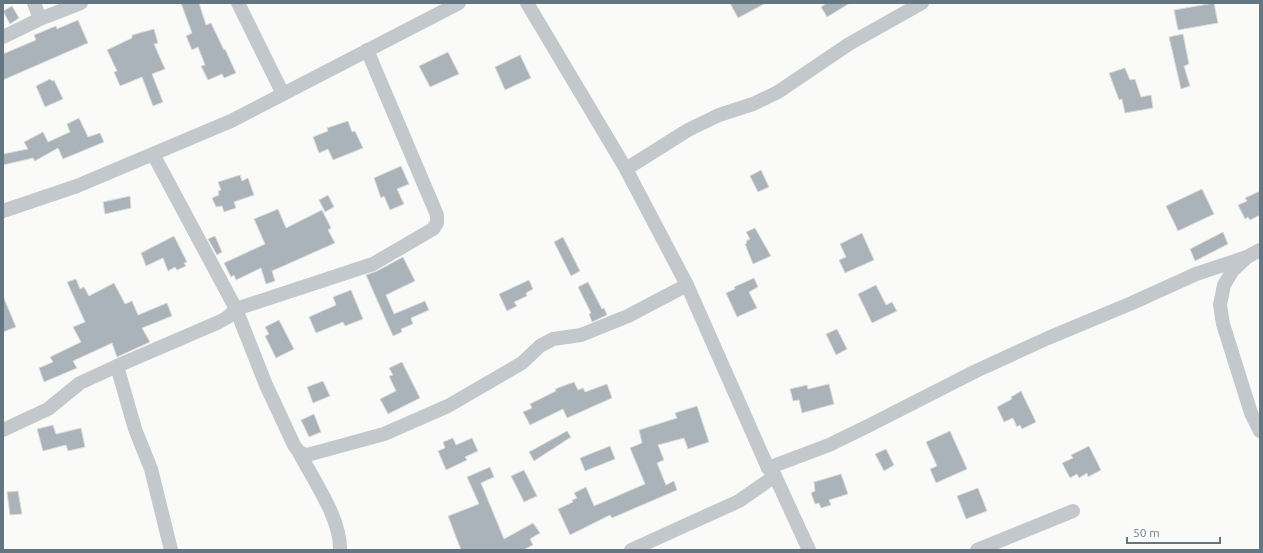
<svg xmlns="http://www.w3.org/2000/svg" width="1263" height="553" font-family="Ubuntu,sans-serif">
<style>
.building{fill:#aab3b9;stroke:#dcdcda}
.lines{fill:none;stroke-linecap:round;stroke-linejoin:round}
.minor{stroke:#c3c8cc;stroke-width:14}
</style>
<rect width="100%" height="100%" fill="#fafaf8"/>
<!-- building -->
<g class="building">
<path d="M181,3h18l7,22 5,-2 13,27 1,-1 11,24 -12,5 -2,-4 -14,6 -7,-14 4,-1 -7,-18 -6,3 -6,-14 6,-3z"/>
<path d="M730,3h36l-28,15z"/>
<path d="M827,3h23l-23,14 -6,-10z"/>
<path d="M1214,3l4,20 -40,7 -4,-20z"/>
<path d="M12,6l7,12 -9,6 -7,-13z"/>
<path d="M78,20l10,23 -85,37v-26l33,-14 -2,-5 22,-9 1,3z"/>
<path d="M154,29l4,14 -4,1 11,25 -13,5 11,28 -10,4 -11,-29 -22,9 -6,-14 3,-1 -10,-21 25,-12v-3z"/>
<path d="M1183,34l6,30 -5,2 6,20 -9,3 -12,-52z"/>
<path d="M448,52l11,22 -29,13 -11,-21z"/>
<path d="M520,55l11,23 -26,12 -10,-23z"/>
<path d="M1125,68l5,12 5,-1 6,18 10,-2 2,13 -28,5 -3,-14 -3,1 -10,-27z"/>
<path d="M50,79l2,2 2,-1 9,19 -18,8 -9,-21z"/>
<path d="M79,118l9,19 12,-4 4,9 -41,17 -5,-11 -23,13 -2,-3 -30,7v-11l25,-5 -4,-7 19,-10 5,10 22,-10 -3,-8z"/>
<path d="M348,121l4,11 3,-1 8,17 -30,12 -5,-11 -9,4 -6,-16 15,-6 -1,-3z"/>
<path d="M401,166l8,18 -12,5 7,15 -14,6 -6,-14 -3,2 -7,-20z"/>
<path d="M761,170l8,17 -11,5 -8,-16z"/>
<path d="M240,175l2,6 6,-3 6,17 -20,7 2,6 -12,4 -2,-6 -6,1 -4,-9 7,-3 -1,-4 3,-1 -3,-8z"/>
<path d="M1202,189l12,25 -36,17 -12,-25z"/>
<path d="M1260,191v24l-10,5 -2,-3 -3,2 -7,-14 9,-4 -2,-3z"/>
<path d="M328,195l6,12 -9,5 -6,-12z"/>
<path d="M130,196l1,12 -26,6 -2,-12z"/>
<path d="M278,209l8,19 36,-18 9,18 -3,2 7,13 -63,28 3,10 -9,3 -5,-16 -25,12 -2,-5 -3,2 -7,-14 41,-19 -11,-25z"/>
<path d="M755,228l16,28 -18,8 -8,-20 2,-1 -1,-2 4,-2 -4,-7z"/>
<path d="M1223,232l5,12 -33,17 -5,-12z"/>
<path d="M862,233l12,27 -29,13 -6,-13 7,-3 -6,-13z"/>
<path d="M174,236l13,26 -3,1 2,3 -9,4 -2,-3 -7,4 -5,-13 -17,8 -5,-13z"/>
<path d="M215,236l7,16 -5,3 -9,-16z"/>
<path d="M563,237l17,34 -9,5 -17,-34z"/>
<path d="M403,257l12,24 -29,14 8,19 31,-13 4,9 -18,8 2,6 -12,5 1,3 -9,4 -27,-61 11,-4z"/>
<path d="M754,278l4,9 -9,5 8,16 -20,9 -11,-24 9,-4 -1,-2z"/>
<path d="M76,279l4,10 4,-2 5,9 25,-13 11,21 7,-3 6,14 29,-12 5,13 -30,12 8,14 -33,15 -5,-14 -39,18 4,7 -33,14 -5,-14 14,-6 -3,-5 31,-15 -8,-15 12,-5 -18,-40z"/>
<path d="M529,280l4,9 -7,4 1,3 -13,6 3,4 -10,5 -8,-17z"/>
<path d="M588,282l14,27 2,-1 3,7 -15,7 -3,-8 2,-1 -13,-26z"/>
<path d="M876,285l10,20 6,-3 5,9 -25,12 -14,-29z"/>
<path d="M351,290l12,29 -18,7 -2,-4 -27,11 -7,-16 27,-12 -3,-8z"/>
<path d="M3,296l13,31 -13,5z"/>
<path d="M279,320l15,29 -18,9 -11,-22 4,-2 -4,-7z"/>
<path d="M837,329l10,20 -11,6 -10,-21z"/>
<path d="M402,362l18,36 -32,16 -8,-15 16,-8 -7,-15 4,-1 -4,-7z"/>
<path d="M323,381l7,15 -17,7 -6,-16z"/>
<path d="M574,382l4,8 5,-2 2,4 22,-8 5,14 -45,20 -4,-9 -33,16 -7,-13 9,-4 -2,-4 26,-13 -1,-2z"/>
<path d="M829,384l5,20 -32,9 -3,-13 -6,1 -3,-12 17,-4 1,4z"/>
<path d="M1021,391l15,31 -14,7 -2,-4 -3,2 -4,-9 -9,4 -7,-15 15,-8 -1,-2z"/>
<path d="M697,406l12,36 -21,7 -4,-11 -26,7 6,15 -7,3 9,22 8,-4 3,9 -65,28 -2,-3 -40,20 -12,-26 15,-7 -1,-2 5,-2 -3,-5 12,-6 8,19 51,-22 -15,-36 12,-5 -3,-13 38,-12 -2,-5z"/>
<path d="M314,414l7,18 -12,5 -8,-17z"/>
<path d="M53,425l3,9 25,-6 4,19 -17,4 -2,-6 -23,6 -6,-22z"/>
<path d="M567,431l4,6 -37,24 -5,-9z"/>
<path d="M950,431l17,38 -31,14 -6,-14 7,-3 -11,-24z"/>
<path d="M453,438l3,7 16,-7 6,13 -13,6 2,3 -21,10 -8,-19 7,-3 -2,-6z"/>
<path d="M610,446l5,13 -30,12 -5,-13z"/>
<path d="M1089,446l12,24 -13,7 -1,-4 -8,5 -2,-4 -7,4 -8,-15 11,-5 -2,-3z"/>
<path d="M886,449l8,16 -10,6 -9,-17z"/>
<path d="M490,467l4,10 -13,6 23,56 29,-16 7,10 -10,6 3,6 -10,5h-62l-13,-34 31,-12 -12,-27z"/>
<path d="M524,470l13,26 -13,6 -13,-26z"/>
<path d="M841,474l7,20 -19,6 2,5 -10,3 -2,-5 -4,1 -4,-11 4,-2 -1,-9z"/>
<path d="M978,488l9,23 -21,8 -9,-23z"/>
<path d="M18,491l4,23 -12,1 -3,-23z"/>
</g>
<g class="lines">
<!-- minor -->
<g class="minor">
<path d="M34,3l6,16"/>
<path d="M238,3l45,91"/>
<path d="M527,3l99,166 61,116 81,183 7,8 34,74"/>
<path d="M3,37l37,-18 41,-16"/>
<path d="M153,154l83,155 30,76 28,60 5,7 8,3 77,-21 64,-28 74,-43 18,-17 13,-7 28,-4 47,-19 59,-31"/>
<path d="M626,169l62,-39 31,-15 34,-11 25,-12 71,-48 73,-41"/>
<path d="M3,211l74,-25 154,-65 228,-118"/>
<path d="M1260,250l-13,7 -14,13 -9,15 -4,20 3,19 28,89 9,18"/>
<path d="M117,366l18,63 16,40 20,81"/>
<path d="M3,430l45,-21 32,-26 37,-17 102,-44 9,-5 8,-8 137,-45 60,-35 4,-6v-8l-70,-165"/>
<path d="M299,452c14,28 42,66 41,98"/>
<path d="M768,468l61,-23 39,-19 108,-55 72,-33 84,-35 64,-29 51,-17"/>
<path d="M631,550l108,-49 36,-25"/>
<path d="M977,550l96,-39"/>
</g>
</g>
<!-- border -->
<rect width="1263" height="553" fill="none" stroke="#657683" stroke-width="8"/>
<!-- scale -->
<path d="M1127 537v6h93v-6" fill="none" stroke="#657683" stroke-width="2"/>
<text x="1133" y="537" font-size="12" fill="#657683" stroke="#ffffff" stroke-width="3" paint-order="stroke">50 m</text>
</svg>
